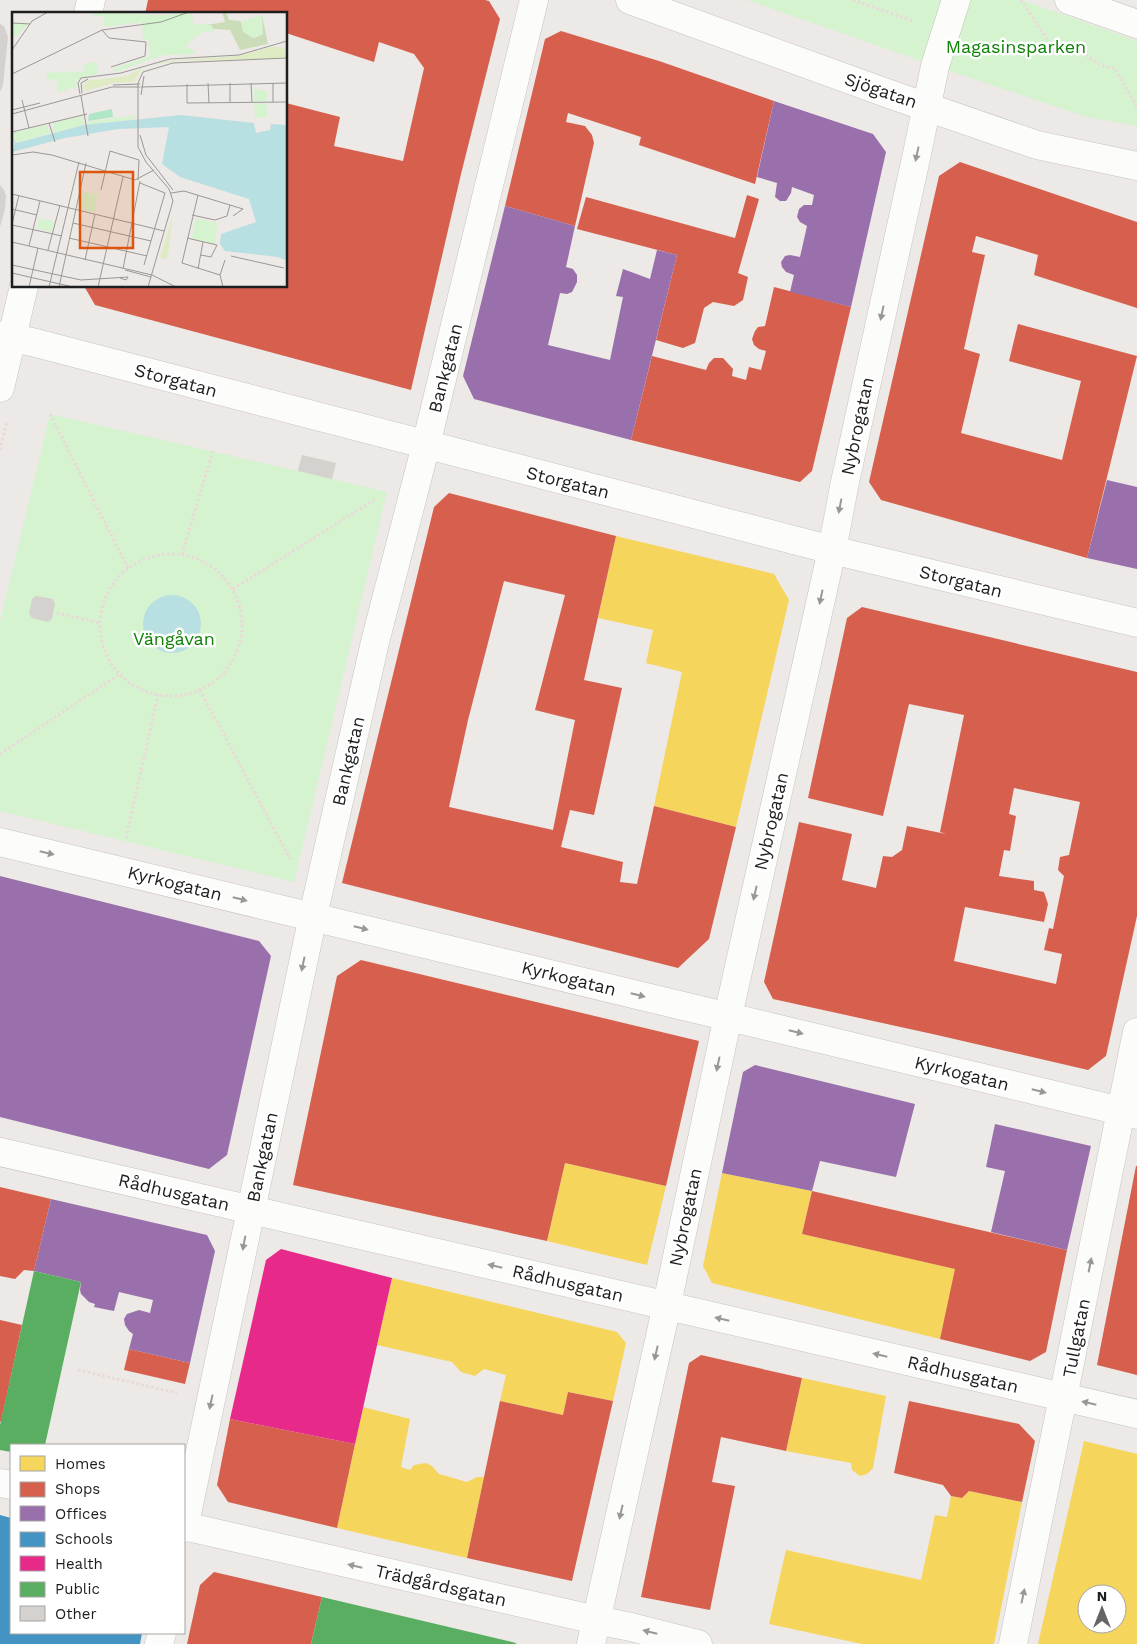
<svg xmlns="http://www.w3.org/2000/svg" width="1137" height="1644" font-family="'Work Sans',sans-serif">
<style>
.park{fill:#d5f3cf}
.water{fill:#b8dfe1}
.homes{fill:#f6d55c;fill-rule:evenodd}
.shops{fill:#d6604d;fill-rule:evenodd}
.offices{fill:#9970ab}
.schools{fill:#4393c3}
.health{fill:#e7298a}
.public{fill:#5aae61}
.building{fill:#d4d1cf}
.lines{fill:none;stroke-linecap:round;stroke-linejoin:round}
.minor-casing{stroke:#c5c4c2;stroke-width:29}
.path{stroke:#ebd8d9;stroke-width:3;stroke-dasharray:2.5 2.5;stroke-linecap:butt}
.minor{stroke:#fcfcfb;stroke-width:28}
.oneway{fill:#989898}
.labels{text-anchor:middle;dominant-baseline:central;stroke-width:5;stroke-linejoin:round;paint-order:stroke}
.park-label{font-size:18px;fill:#0f8206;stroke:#fff}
.street-label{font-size:18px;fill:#1e1e1e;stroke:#fff}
.inset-road{fill:none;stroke:#9a9896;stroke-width:1}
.view{fill:#de560d;fill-opacity:0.15;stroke:#de560d;stroke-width:2.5}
.inset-edge{fill:none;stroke:#1e1e1e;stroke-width:2.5}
</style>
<rect width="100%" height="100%" fill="#ece9e6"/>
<!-- park -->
<g class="park">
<path d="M747,0h275l115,41v85l-50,-9 -152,-51z"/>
<path d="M50,414l247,57 5,-16 34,8 -4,16 55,13 -93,390 -294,-71v-189z"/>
</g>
<!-- water -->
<circle class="water" cx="172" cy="624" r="29"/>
<!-- homes -->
<g class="homes">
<path d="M616,536l158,38 15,26 -53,227 -82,-21 28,-134 -36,-9 7,-33 -55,-12z"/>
<path d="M565,1163l101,23 -19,79 -100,-24z"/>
<path d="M722,1173l90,18 -10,43 154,35 -16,70 -228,-56 -9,-17z"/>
<path d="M392,1278l225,54 9,11 -13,58 -45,-9 -5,23 -63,-14 6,-26 -22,-6 -9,7 -14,-4 -9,-10 -75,-17z"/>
<path d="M802,1378l84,18 -13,72 -6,6 -7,2 -8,-6 -1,-7 -65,-12z"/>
<path d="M363,1407l47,12 -9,48 9,3 4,-5 12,-2 6,3 7,8 28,8 10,-5h7l-17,81 -130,-30z"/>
<path d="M1084,1441l53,13v190h-99zM1087,1594h30v30h-30z"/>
<path d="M969,1491l53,11 -28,142h-132l-93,-20 17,-74 135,30 14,-65 12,2 4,-21 11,2z"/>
</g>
<!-- shops -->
<g class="shops">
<path d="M148,0h337l4,1 11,18 -39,155 -50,216 -316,-85 -11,-19h202v-183l54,14 -6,29 69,15 21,-93 -10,-14 -35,-12 -5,20 -88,-29v-19h-141z"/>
<path d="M561,31l98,30 115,40 -19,83 -116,-39 2,-8 -73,-24 -2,9 19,4 7,9 2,8 -19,83 -70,-20 40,-167z"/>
<path d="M960,162l177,60v86l-103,-33 4,-20 -62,-19 -4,16 13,3 -21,94 16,5 -19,79 101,27 19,-79 -72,-20 9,-37 119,32 -50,202 -206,-58 -12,-18 70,-306z"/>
<path d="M747,195l12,4 -21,74 10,4 -5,23 -9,6 -21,-4 -9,6 -9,35 -12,5 -27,-8 21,-85 -100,-26 9,-32 149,41z"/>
<path d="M774,287l77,20 -39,164 -12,11 -169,-42 21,-84 54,14 3,-7 5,-5h9l10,11 -1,7 14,4 3,-13 12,3 5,-19 -7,-2 -5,-4 -2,-6 3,-8 3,-4 7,-1z"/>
<path d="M449,493l167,43 -32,144 38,8 -28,127 -24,-5 -9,37 62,15 -3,20 17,2 17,-78 82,21 -27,112 -31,29 -336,-85 92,-376zM504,581l61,14 -30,115 40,10 -22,110 -104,-23 19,-87z"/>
<path d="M862,607l275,65v244l-31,140 -18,14 -151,-35 -164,-36 -9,-17 35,-160 53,12 -10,46 34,8 7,-32 9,1 10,-7 5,-24 39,8 -6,-2 24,-117 -55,-11 -26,112 -75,-18 39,-180zM1014,788l66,14 -11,53 -9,2 -2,13 6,6 -11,53 -4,-1 -5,22 18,4 -6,30 -102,-23 11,-54 79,15 4,-18 -4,-12 -10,-2v-9l-35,-5 5,-26 6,1 6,-35 -7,-2z"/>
<path d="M361,960l338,81 -33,145 -101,-23 -18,78 -254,-56 44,-209z"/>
<path d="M1136,1166h1v209l-40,-10z"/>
<path d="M0,1187l51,12 -17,72 -10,-1 -9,9 -15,-3z"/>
<path d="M812,1191l255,59 -21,102 -16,9 -90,-22 15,-70 -153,-35z"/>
<path d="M0,1320l22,5 -21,97 -1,-1z"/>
<path d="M129,1349l61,14 -5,21 -61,-14z"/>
<path d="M701,1355l101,23 -16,73 -65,-14 -9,45 23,4 -25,124 -69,-13 48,-234z"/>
<path d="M568,1392l45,9 -41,180 -105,-23 33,-157 63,14z"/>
<path d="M909,1401l110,23 16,17 -13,61 -53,-11 -7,7 -11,-2 -8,-11 -49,-12z"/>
<path d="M230,1419l125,25 -18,84 -109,-26 -11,-17z"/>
<path d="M214,1572l108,25 -11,47h-124l13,-59z"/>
</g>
<!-- offices -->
<g class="offices">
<path d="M774,101l99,33 13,18 -35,155 -61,-15 4,-17 -8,-3 -4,-5 -1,-5 4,-6 5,-1 10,2 7,-31 -7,-4 -3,-5 2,-8 5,-4h8l2,-10 -22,-8 -1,6 -5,8h-6l-5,-4 2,-14 -20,-6z"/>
<path d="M505,206l70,20 -9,41 7,2 4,6v7l-5,10 -5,2 -7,-1 -12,52 62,15 13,-63 -7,-1 7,-27 27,10 7,-29 20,5 -46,185 -157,-41 -11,-23z"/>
<path d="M1107,480l30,7v82l-50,-11z"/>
<path d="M0,876l259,65 12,15 -44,199 -18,14 -209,-52z"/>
<path d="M755,1065l160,39 -19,73 -76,-16 -8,30 -90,-18 21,-101z"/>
<path d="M995,1124l96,22 -24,104 -76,-18 14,-61 -19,-4z"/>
<path d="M51,1199l156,36 8,16 -25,112 -61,-14 4,-15 -4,-3 -4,-6 -1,-6 3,-5 12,-4 11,3 3,-13 -34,-8 -5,19 -20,-4 1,-3 -6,-2 -8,-8 -1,-4 1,-8 -47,-11z"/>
</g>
<!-- schools -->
<path class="schools" d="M0,1515l11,3v115h131l-2,11h-140z"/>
<!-- health -->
<path class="health" d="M281,1249l111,29 -37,166 -125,-25 36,-159z"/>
<!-- public -->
<g class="public">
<path d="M34,1271l47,11 -36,163h-34v7l-11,-2v-25z"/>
<path d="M322,1597l194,46v1h-205z"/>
</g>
<!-- building -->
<g class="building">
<path d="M0,24l4,2 4,11 -5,48 -3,7z"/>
<path d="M0,185l4,5 2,6 -1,13 -5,18z"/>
<path d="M302,455l34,8 -4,16 -34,-8z"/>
<path d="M36,596l17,3 2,5 -3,15 -4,3 -16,-4 -3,-4 3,-15z"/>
</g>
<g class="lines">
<defs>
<g id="minor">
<path d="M630,0l262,95 145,50 100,21"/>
<path d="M1069,0l68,24"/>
<path d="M88,14l3,-14"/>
<path d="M0,336l32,6 800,208 305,73"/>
<path d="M0,388l24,-102"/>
<path d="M0,842l1137,273"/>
<path d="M0,1152l1137,262"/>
<path d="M0,1483l11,2"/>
<path d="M184,1526l412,94 35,7 67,17"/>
<path d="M184,1528l129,-612 62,-274 51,-197 108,-445"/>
<path d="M159,1644l3,-11"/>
<path d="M591,1644l72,-321 65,-307 104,-466 13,-68 73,-333 17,-83 21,-66"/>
<path d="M1013,1644l124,-612"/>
</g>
</defs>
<!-- minor casing -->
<use href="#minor" class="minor-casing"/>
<!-- path -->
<g class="path">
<path d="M853,0l60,21"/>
<path d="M1021,0l29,44c10,2 21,3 30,8 14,6 18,16 35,16l22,39"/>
<path d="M979,42l42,12 29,-10"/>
<path d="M1080,52l4,-11"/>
<path d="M50,414l78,154"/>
<path d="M0,450l7,-29"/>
<path d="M182,554l31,-103"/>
<circle cx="171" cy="625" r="71"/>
<path d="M233,589l143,-90"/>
<path d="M57,613l43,10"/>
<path d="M200,690l90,169"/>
<path d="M0,754l120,-80"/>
<path d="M126,838l32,-143"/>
<path d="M78,1370l99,23"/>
</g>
<!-- minor -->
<use href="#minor" class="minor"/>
</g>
<!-- one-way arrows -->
<defs><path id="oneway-solid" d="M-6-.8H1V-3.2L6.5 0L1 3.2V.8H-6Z" transform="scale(1.25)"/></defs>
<g class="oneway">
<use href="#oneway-solid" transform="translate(917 154) rotate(102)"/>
<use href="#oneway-solid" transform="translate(882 313) rotate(102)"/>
<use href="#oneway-solid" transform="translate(840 506) rotate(101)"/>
<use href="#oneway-solid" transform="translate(821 597) rotate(102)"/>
<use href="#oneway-solid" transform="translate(47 853) rotate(13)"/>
<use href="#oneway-solid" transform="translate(755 893) rotate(103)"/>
<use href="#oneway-solid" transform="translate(240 899) rotate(14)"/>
<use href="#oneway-solid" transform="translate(361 928) rotate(14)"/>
<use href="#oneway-solid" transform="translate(303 964) rotate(102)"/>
<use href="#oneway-solid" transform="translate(638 995) rotate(14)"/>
<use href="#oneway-solid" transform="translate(796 1032) rotate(14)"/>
<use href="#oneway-solid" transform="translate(718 1064) rotate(102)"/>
<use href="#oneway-solid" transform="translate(1039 1091) rotate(14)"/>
<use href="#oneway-solid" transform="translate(244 1243) rotate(101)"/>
<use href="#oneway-solid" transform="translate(1090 1265) rotate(-79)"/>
<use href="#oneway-solid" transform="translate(495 1266) rotate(-167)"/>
<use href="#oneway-solid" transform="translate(722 1319) rotate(-167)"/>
<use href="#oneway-solid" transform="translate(656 1353) rotate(103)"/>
<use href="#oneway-solid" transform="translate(880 1355) rotate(-167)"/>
<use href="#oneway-solid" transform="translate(211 1402) rotate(102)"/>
<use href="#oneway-solid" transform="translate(1089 1403) rotate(-167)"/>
<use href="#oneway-solid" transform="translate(621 1512) rotate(103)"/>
<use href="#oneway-solid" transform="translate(355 1566) rotate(-167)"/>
<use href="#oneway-solid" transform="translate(1023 1596) rotate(-78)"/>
<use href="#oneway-solid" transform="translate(650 1632) rotate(-166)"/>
</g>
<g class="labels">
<!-- park labels -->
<g class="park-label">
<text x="1016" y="46">Magasinsparken</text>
<text x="174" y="638">Vängåvan</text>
</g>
<!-- street labels -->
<g class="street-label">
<text transform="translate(881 90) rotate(19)">Sjögatan</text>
<text transform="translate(445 368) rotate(-76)">Bankgatan</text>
<text transform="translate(176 380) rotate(15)">Storgatan</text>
<text transform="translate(857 426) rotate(-78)">Nybrogatan</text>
<text transform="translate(568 482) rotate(14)">Storgatan</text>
<text transform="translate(961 581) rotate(14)">Storgatan</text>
<text transform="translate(348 761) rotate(-77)">Bankgatan</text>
<text transform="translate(771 821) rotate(-77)">Nybrogatan</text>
<text transform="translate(175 883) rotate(14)">Kyrkogatan</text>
<text transform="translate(569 978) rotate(14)">Kyrkogatan</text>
<text transform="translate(962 1073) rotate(14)">Kyrkogatan</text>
<text transform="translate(262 1157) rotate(-78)">Bankgatan</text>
<text transform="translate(174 1192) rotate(13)">Rådhusgatan</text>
<text transform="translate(685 1217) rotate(-78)">Nybrogatan</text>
<text transform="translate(568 1283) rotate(13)">Rådhusgatan</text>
<text transform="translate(1076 1338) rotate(-79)">Tullgatan</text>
<text transform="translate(963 1374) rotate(13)">Rådhusgatan</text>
<text transform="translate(441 1585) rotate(13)">Trädgårdsgatan</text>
</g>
</g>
<!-- overview -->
<g transform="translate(12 12)">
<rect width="275" height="275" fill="#ece9e6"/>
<path d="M263,34l12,4v8l-109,3 -25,4 14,-4 72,-5zM131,55l-10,15 -19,1 -28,8 -4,-4 4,-6 41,-5zM161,202l-5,41 -2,4 -6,-1z" fill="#dfebc3"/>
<path d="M210,0h4l3,8 11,1 8,14 6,3 7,-3 1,-20 6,29 -28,6 -10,-20 -37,-3 32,-5z" fill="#cbdcb9"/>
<path d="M81,0l70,3 28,-3 3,12 17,1 4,6 -12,1 -15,11 -2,3 11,8 -33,1 -49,17 -2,-3 38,-13 -3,-16 -5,-1 -1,-17 -38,5v-11l-10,1zM250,3l1,19 -9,4 -11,-6 -2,-11zM0,11l9,-1 7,1 -12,14 -4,-1zM85,50l1,12 -21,5 -1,11 -3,-3 -15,6 -2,-14 -8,1 -2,-7 39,-2 -1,-7zM242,77l13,2v10h-13zM242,91l13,1v13l-12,1zM124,103l-2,4 -46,6v-3zM70,104l2,9 -31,8v-10zM35,113l4,8 -34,10 -5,-5v-5zM71,179l15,4 -4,18 -14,-4zM28,206l14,4 -3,10 -15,-4zM183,206l22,5 -2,21 -23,-6z" fill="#d5f3cf"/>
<path d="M100,97l1,8 -25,4 1,-7z" fill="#afe6c6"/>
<path d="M169,103l73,8 2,10 14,-3 1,-6 16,1v136l-9,-4 -53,-6 -5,-7 1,-10 35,-12 -7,-23 -69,-22 -18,-13 7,-37 -51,2 -53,9 -53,14 3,-9 -3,-5 5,5 67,-18z" fill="#b8dfe1"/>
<path class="inset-road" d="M0,11l18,1M90,18l7,8 37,4 -1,14 -34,11M0,38l20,-29 16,-9M0,62l90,-44 59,-8 28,-10M196,71l1,20M218,71v19M239,71l1,19M261,71v19M175,72v19l100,-1M101,73l27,-1M129,75l146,-4M70,81l-1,-10 7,-4M68,82l-2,-11 3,-5 40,-5 49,-14 69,-4 48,-14M129,83l3,-19M69,84l7,40M10,88l7,28M0,98l28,-7M0,102l100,-27h28M37,111l6,19M0,120l75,-18M128,123l6,20 27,35M0,143l21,-3 19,3 83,25 19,-10M128,171l25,10 -21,72M89,178l9,-39 29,9 -1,20M159,181l13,-2 59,18 -10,7M0,182l152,37M186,183l-16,68 38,12 3,12M0,197l25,6M180,203l23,5 12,-4 3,-11M61,211l78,18M0,212l7,-29M0,213l50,11M57,226l78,18M175,226l30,7 -6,12 -10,-2M0,230l140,33M17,234l11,-45M36,238l12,-45M219,244l53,12M73,248l10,-46M0,253l69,15 47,-3 -2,3 -6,-2M111,257l17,-88M186,257l5,-27M113,258l26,7M0,261l61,14M140,263l24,12M208,263l5,-15M17,275l9,-39M37,275l30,-125M47,275l27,-124M86,275l25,-110M136,275l25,-86 -4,-12 -23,-27 -8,-15v-64l5,-11 30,-9 114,-5"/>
<path class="view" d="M68,160h53v76h-53z"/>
<rect width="275" height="275" class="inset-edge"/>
</g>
<!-- legend -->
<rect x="10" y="1444" width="175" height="190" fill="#ffffff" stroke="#a5a5a5"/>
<rect x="20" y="1456" width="25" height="15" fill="#f6d55c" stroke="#a5a5a5"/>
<text x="55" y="1469" font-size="15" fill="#1e1e1e">Homes</text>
<rect x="20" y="1482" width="25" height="15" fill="#d6604d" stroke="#a5a5a5"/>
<text x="55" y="1494" font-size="15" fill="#1e1e1e">Shops</text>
<rect x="20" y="1506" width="25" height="15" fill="#9970ab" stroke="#a5a5a5"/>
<text x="55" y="1519" font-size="15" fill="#1e1e1e">Offices</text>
<rect x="20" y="1532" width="25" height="15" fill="#4393c3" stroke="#a5a5a5"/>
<text x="55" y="1544" font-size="15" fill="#1e1e1e">Schools</text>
<rect x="20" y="1556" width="25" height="15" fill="#e7298a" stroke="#a5a5a5"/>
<text x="55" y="1569" font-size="15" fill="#1e1e1e">Health</text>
<rect x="20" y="1582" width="25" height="15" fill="#5aae61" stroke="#a5a5a5"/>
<text x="55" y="1594" font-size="15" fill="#1e1e1e">Public</text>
<rect x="20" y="1606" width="25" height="15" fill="#d4d1cf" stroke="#a5a5a5"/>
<text x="55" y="1619" font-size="15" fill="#1e1e1e">Other</text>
<!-- north arrow -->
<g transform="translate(1102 1609)"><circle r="24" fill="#ffffff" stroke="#a5a5a5"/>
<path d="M0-4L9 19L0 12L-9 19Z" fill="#666564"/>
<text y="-8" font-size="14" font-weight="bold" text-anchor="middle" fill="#1e1e1e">N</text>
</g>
</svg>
